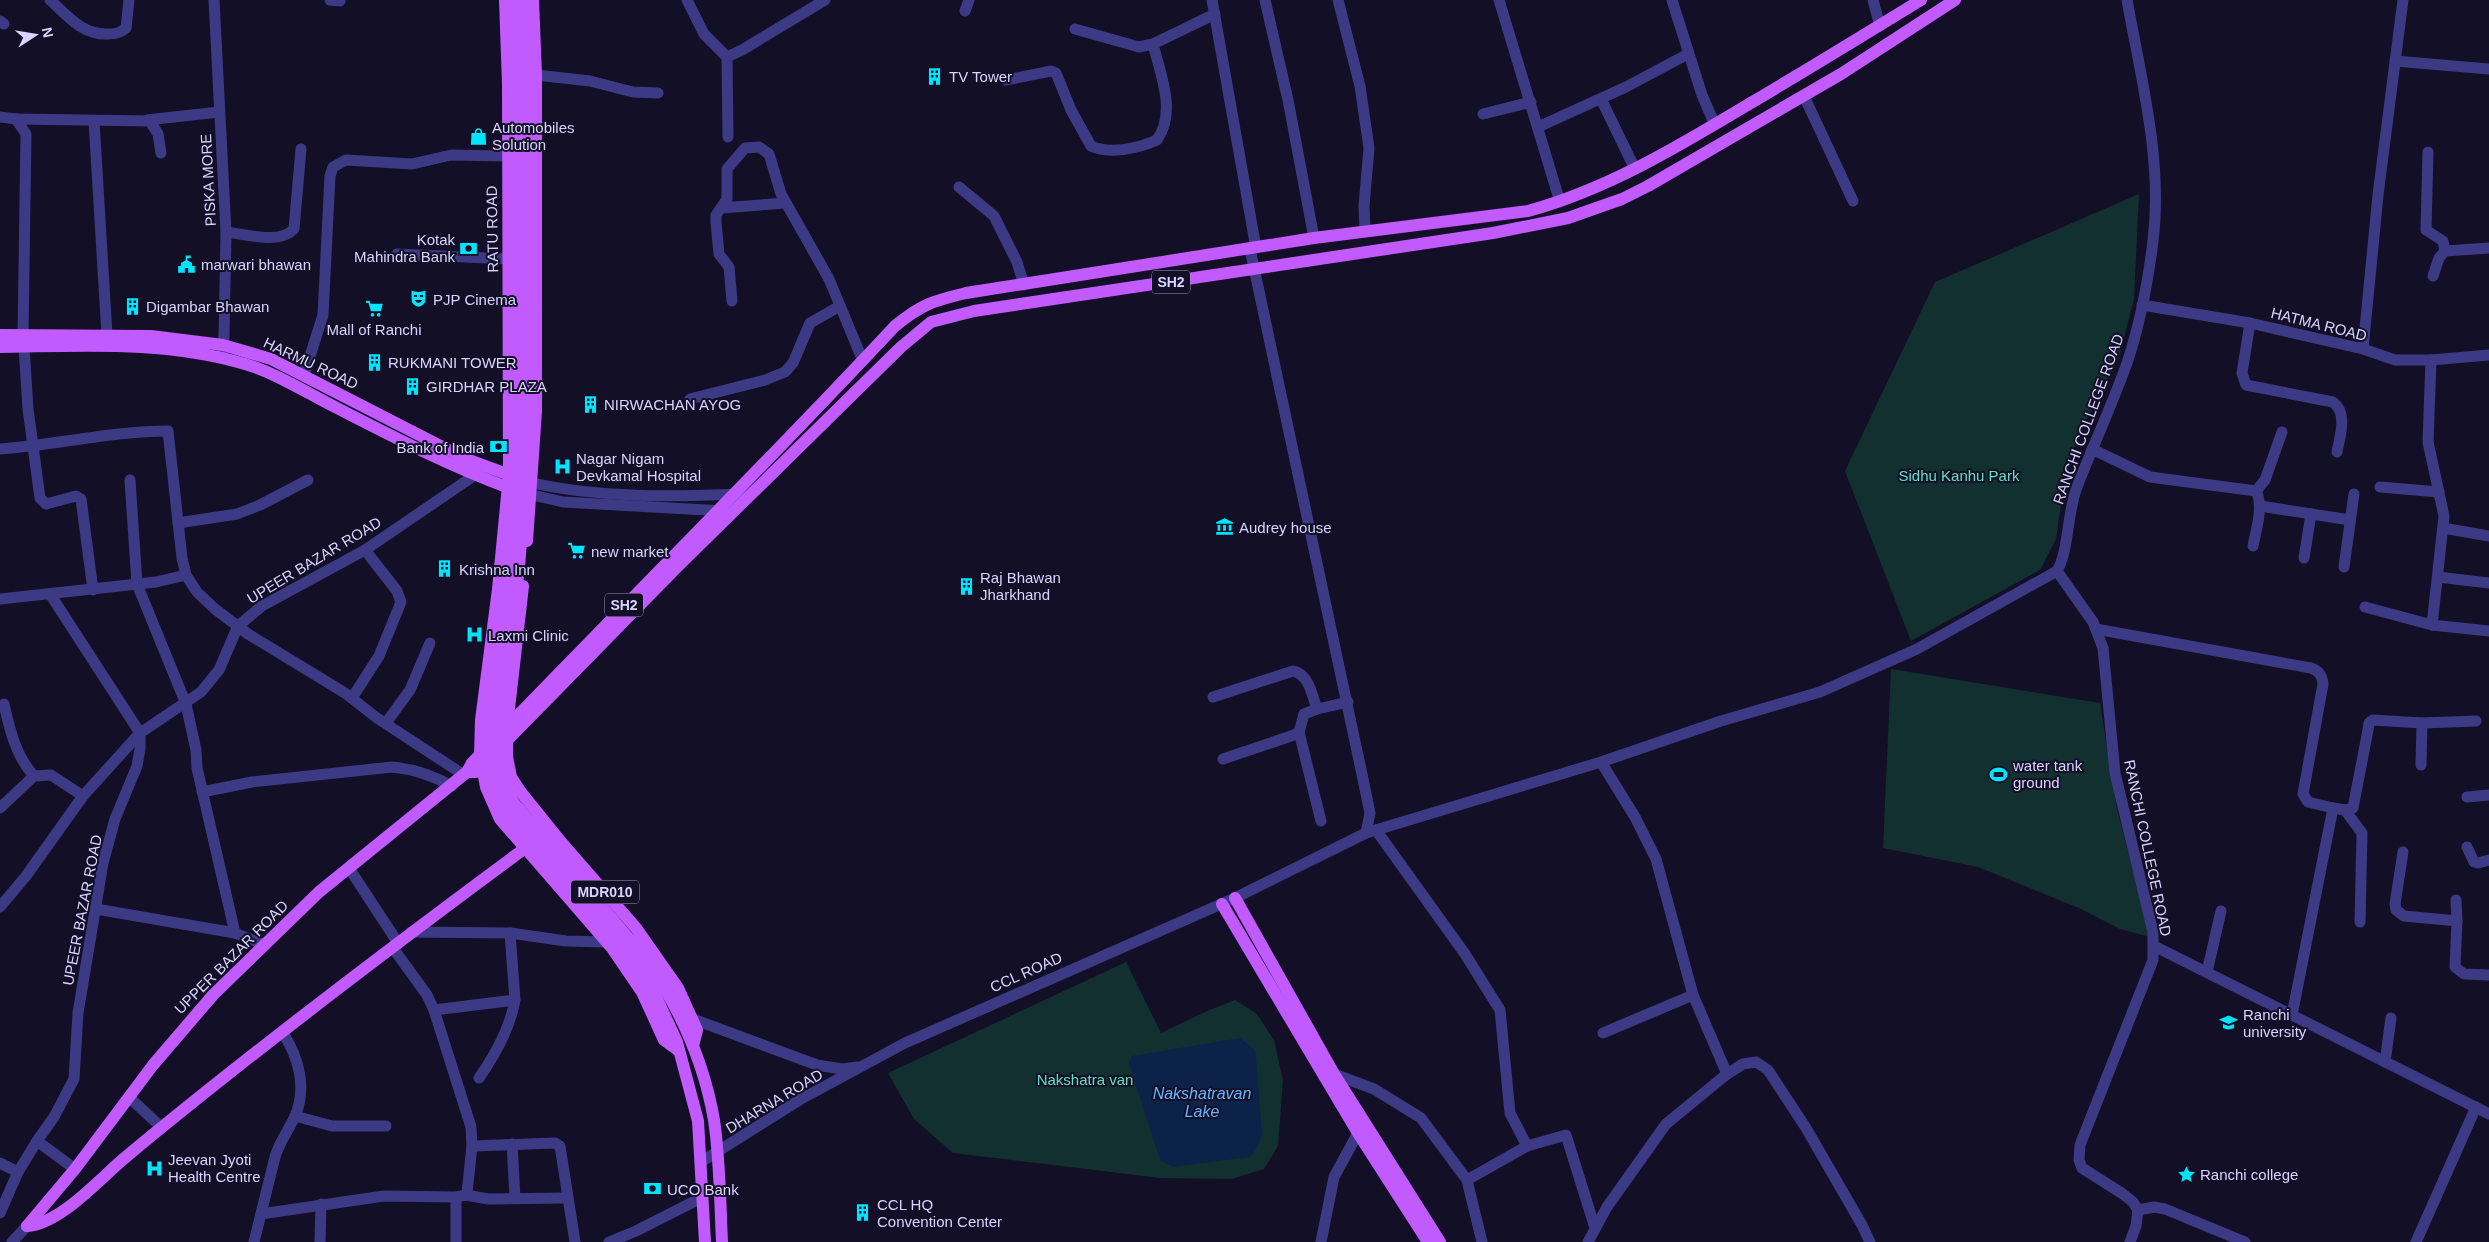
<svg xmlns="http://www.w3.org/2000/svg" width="2489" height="1242" font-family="Helvetica,sans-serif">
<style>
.green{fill:#12302f}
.water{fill:#0c2248}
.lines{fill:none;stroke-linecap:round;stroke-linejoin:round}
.minor{stroke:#3d3a85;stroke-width:11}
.major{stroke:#c25bff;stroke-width:12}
.major-bridge{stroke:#c25bff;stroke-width:12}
.labels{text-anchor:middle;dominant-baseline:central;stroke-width:4;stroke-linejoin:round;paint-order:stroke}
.shield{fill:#130f26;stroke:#9e99be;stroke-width:1}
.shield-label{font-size:14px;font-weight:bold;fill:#d9d4ff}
.poi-label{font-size:15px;fill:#d9d4ff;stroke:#130f26;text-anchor:start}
.street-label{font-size:15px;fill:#d9d4ff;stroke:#130f26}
.park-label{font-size:15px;fill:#5fe0c0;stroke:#130f26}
.water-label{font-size:16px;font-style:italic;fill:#62b6ff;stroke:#130f26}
</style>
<rect width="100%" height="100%" fill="#130f26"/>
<!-- green -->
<g class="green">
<path d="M2139,194l-5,105 -15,58 -33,64 -19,43 -11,75 -16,31 -129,71 -66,-170 90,-189z"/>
<path d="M1891,669l209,34 17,106 33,128 -30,-8 -41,-21 -101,-41 -95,-19z"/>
<path d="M1126,962l35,71 46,-22 28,-11 21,13 18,27 9,40 -5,66 -14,23 -32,10 -72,-1 -207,-25 -39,-34 -26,-46z"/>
</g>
<!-- water -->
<path class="water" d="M1240,1038l15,12 1,8 6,77 -7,16 -6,6 -76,10 -13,-7 -31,-97 3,-7z"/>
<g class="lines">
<!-- minor -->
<g class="minor">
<path d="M50,0c18,16 32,35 58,34 8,0 12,-1 18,-6l3,-28"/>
<path d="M214,0l12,232 -2,104 -2,17"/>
<path d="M330,0l10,1"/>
<path d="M687,0l17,34 23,23 15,-7 83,-50"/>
<path d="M1212,0l44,248"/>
<path d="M1265,0l23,100 26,138"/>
<path d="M1338,0l22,86 9,62 -5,58 1,25"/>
<path d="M1499,0l61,202"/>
<path d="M1672,0l30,95 13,30"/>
<path d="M1873,0l7,26"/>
<path d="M965,11l4,-11"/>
<path d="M0,21l4,3"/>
<path d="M1075,29l64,18 14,-3 62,-30"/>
<path d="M727,57l1,80"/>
<path d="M2395,61l94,8"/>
<path d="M536,75l54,6 43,11 25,1"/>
<path d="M1006,80l45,-9 5,2 15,37 20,36c19,9 48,2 66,-6 20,-28 3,-67 -4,-96"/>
<path d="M1804,96l49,105"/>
<path d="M1601,99l34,70"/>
<path d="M1483,114l48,-12"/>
<path d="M0,117l16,2 10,15 -3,201"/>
<path d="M16,119l134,2 8,13 3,19"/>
<path d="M147,120l72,-8"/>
<path d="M94,121l13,214"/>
<path d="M1538,127l88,-40 62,-33"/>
<path d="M2428,152l-2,78 17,11 2,10"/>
<path d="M959,187l35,29 23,46 7,23"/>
<path d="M721,208l65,-5"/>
<path d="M226,232c19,2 54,13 68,-3l7,-80"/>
<path d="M1250,249l113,530 7,34 -4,20"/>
<path d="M397,254l112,5"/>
<path d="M2433,276l6,-18 6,-7 44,-3"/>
<path d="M732,301l-3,-34 -10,-13 -3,-32v-7l11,-16v-30l18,-21 14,-1 10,7 12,40 48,85 34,82"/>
<path d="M2142,305l108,18 113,26 32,11h36l58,-5"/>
<path d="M2250,323l-8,50 4,12 87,17c15,11 7,34 4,50"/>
<path d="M24,347l4,62 12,89 6,6 30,-8 5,3 12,91"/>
<path d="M2363,349l15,-154 25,-195"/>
<path d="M2431,360l-3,82 16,74 -12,109 57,6"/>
<path d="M304,375l19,-60 7,-139 3,-9 13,-7 66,4 39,-9 56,1"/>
<path d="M690,399l75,-19 20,-8 8,-9 17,-40 30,-17"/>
<path d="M0,449c56,-4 112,-18 168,-18l14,127 4,17 11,17 18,17 33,25 97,59 32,25 87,57"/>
<path d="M2092,449l58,28 106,14c8,15 0,39 -3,55"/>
<path d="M130,480l7,104 49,120 10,46 1,18 38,165"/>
<path d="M532,483c69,15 139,14 208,11"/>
<path d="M2380,487l59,5"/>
<path d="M2256,491l9,-11 17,-48"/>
<path d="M524,493l39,9 161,9"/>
<path d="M2260,506l90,14"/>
<path d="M178,523l59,-9 23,-9 48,-25"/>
<path d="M2443,528l46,8"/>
<path d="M2304,558l7,-44"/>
<path d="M2344,567l10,-73"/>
<path d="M2057,571l36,51 10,26 12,125 38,159v28l-73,185 -1,15 3,8 41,26 10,8 5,8"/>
<path d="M2057,571c12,-20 10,-59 20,-84 16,-41 35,-82 50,-124 13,-39 21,-81 26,-122 10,-80 -12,-163 -26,-241"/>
<path d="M2438,577l51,6"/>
<path d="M0,599l156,-17 30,-7"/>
<path d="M2365,607l67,18"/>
<path d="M2096,629l215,39c8,3 11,7 12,16l-20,110 5,8 25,6 -41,207"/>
<path d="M1213,697l80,-26c16,3 19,24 24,38"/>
<path d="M352,698l27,-42 22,-54 -4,-11 -32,-41"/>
<path d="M4,704c6,27 12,52 30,72"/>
<path d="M386,723l24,-33 20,-47"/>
<path d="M1299,732l22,89"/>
<path d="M1223,759l71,-24 5,-3 5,-18 13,-5 31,-7"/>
<path d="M2421,765l1,-42"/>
<path d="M202,792l50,-10 140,-15c22,2 40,8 60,19"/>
<path d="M2467,797l22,-2"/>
<path d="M0,808l34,-32 17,-1 32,21"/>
<path d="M2333,808l12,2 8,-2 15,-78 1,-7 4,-3 49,3 54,-2"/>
<path d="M2345,810l17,23 -2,89"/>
<path d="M1376,830l89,124 35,56 10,103 17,33"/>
<path d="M2467,847l7,15 4,1 11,-3"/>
<path d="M2403,852l-8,52 1,6 8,6 53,5 -2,46 9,7 25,1"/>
<path d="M349,868l49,75"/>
<path d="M2456,900l1,21"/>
<path d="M0,907l26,-31 57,-80 57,-63 -90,-139"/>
<path d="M96,909l139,24 30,12"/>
<path d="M411,932l99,1 56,8 41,1"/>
<path d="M2154,946l335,168"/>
<path d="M2207,972l14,-61"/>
<path d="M434,1010l81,-10"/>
<path d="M693,1019l124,46 25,4 15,-2"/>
<path d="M1603,1033l90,-38"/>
<path d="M2385,1062l6,-44"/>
<path d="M1334,1074l40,15 47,29 46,62 15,62"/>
<path d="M1727,1074l16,-10 13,-2 12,8 38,58 56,97 8,17"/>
<path d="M479,1078c16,-23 31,-49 36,-78l-5,-67"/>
<path d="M129,1097l33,31"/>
<path d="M295,1116l37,10h54"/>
<path d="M512,1144l3,54"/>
<path d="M472,1146l83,-3 5,3 15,96"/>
<path d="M701,1162l100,-63 104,-56 330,-145 131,-65 235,-71 120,-41 99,-29 97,-43 140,-78"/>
<path d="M0,1163l18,9"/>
<path d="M75,1169l-38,-28 17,-24 20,-38 4,-66 25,-150 12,-44 22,-53 3,-17v-16l61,-41 18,-22 19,-44 24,-20 103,-56 110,-75"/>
<path d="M1467,1180l60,-34 39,-11 29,93"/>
<path d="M466,1195l22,4 79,-1"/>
<path d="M456,1197v45"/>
<path d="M2138,1210l16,-3 11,2 80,33"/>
<path d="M0,1213l18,-41 19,-31"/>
<path d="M261,1214l123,-18 72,1 10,-2 1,-2 5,-47 -1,-19 -37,-117 -7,-15 -34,-47"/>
<path d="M12,1242l15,-16"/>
<path d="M254,1242c7,-28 14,-57 21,-85 4,-15 14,-27 20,-41 12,-28 4,-58 -12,-83"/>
<path d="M320,1242l1,-38"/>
<path d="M609,1242l27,-11 67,-34"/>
<path d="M1321,1242l13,-65 24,-44 6,-3"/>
<path d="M1588,1242l19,-35 59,-83 61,-50 -34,-79 -37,-136 -21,-42 -34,-55"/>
<path d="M2130,1242l6,-16 2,-16"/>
<path d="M2416,1242l60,-135"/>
</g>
<!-- major -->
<g class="major">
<path d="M505,0l3,84 1,391 -11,114 -17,131 -1,35 6,32 14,32 112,129 30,44 22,48 15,11"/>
<path d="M0,335l151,1 72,9 48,14 195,100 49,18"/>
<path d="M0,347c81,-1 166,-7 245,17 33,10 62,29 92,44 56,29 113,58 172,80"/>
<path d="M527,541l9,-130v-336l-3,-75"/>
<path d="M523,586l-16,140v31l4,20 9,14 41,51 75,86 42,60 19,42 -4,16"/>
<path d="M467,772h9l201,-205 224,-220 30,-25 43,-11 519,-78 75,-15 54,-19 26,-13 193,-112 114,-74"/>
<path d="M1235,898l99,176 106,168"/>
<path d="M1222,904l136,229 70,109"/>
<path d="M646,959c33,48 58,103 68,161 6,40 6,81 8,122"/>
<path d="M636,965l17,25 24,52 21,79 7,121"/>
<path d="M27,1226l48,-57 78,-104 60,-70 106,-103 148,-120 5,-9c140,-146 285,-289 423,-437 27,-22 38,-25 71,-33l348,-55 214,-27c80,-22 151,-65 221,-107 58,-34 115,-69 172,-104"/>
<path d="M27,1226c34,-2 74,-49 100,-70 129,-107 263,-208 397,-307"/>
</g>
<!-- major-bridge -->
<g class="major-bridge">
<path d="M516,0l3,217v230l-11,127 -19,163c-1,25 4,47 16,70l131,158"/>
<path d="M526,0l3,217 -1,231 -9,120 -20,159 1,40 13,35 133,157"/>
</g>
</g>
<!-- icons -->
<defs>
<symbol id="building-bare" viewBox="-9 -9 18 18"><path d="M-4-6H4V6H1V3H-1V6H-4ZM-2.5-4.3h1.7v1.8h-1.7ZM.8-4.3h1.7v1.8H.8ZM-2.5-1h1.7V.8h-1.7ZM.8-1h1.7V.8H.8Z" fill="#00e5ff" stroke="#130f26" stroke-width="2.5" paint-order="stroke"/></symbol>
<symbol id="shop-bare" viewBox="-9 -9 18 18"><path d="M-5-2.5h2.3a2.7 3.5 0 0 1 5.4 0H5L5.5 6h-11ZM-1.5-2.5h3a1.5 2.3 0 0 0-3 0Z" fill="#00e5ff" stroke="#130f26" stroke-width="2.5" paint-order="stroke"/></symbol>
<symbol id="bank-bare" viewBox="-9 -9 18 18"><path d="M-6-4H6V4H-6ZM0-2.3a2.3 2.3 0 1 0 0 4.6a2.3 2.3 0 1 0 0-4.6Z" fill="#00e5ff" stroke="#130f26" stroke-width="2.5" paint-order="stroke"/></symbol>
<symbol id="civic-bare" viewBox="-9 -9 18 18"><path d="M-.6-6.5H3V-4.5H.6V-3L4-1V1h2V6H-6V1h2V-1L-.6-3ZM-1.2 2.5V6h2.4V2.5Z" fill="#00e5ff" stroke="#130f26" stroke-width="2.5" paint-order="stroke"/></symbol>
<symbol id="theatre-bare" viewBox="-9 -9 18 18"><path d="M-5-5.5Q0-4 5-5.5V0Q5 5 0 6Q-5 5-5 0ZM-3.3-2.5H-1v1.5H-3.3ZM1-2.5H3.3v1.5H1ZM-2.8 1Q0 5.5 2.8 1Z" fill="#00e5ff" stroke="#130f26" stroke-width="2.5" paint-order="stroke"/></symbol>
<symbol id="supermarket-bare" viewBox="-9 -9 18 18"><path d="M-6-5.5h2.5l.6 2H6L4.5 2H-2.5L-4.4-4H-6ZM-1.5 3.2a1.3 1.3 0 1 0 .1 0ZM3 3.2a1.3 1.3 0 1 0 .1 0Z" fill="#00e5ff" stroke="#130f26" stroke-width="2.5" paint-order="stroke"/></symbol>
<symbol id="hospital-bare" viewBox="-9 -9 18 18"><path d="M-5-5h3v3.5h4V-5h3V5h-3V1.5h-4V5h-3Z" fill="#00e5ff" stroke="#130f26" stroke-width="2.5" paint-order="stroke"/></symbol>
<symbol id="museum-bare" viewBox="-9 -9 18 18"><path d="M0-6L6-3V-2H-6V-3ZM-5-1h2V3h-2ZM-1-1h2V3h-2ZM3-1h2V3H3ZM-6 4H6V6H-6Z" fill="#00e5ff" stroke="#130f26" stroke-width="2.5" paint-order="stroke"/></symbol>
<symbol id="stadium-bare" viewBox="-9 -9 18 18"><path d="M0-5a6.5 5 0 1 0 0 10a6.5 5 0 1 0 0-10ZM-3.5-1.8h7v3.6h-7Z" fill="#00e5ff" stroke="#130f26" stroke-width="2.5" paint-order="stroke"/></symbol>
<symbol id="university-bare" viewBox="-9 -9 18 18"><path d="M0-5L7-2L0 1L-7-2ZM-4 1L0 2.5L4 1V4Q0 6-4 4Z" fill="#00e5ff" stroke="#130f26" stroke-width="2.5" paint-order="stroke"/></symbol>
<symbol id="sight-bare" viewBox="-9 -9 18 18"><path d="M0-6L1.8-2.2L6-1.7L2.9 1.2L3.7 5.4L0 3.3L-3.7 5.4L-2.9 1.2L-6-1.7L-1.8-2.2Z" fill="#00e5ff" stroke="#130f26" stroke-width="2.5" paint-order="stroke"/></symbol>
</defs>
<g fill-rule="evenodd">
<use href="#building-bare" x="922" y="64" width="25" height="25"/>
<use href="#shop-bare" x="466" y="124" width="25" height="25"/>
<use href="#bank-bare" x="456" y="236" width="25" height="25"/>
<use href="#civic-bare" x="174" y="252" width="25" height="25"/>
<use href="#theatre-bare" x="406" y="286" width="25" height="25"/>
<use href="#building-bare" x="120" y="294" width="25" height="25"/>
<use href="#supermarket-bare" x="362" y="296" width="25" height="25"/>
<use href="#building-bare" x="362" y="350" width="25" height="25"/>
<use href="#building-bare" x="400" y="374" width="25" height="25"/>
<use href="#building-bare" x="578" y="392" width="25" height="25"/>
<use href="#bank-bare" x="486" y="434" width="25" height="25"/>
<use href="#hospital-bare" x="550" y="454" width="25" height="25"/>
<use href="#museum-bare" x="1212" y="514" width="25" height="25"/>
<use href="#supermarket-bare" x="564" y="538" width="25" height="25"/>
<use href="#building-bare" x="432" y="556" width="25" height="25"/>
<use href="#building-bare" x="954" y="574" width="25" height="25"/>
<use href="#hospital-bare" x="462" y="622" width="25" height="25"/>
<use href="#stadium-bare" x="1986" y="762" width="25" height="25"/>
<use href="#university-bare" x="2216" y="1010" width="25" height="25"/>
<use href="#hospital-bare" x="142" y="1156" width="25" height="25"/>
<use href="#sight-bare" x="2174" y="1162" width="25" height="25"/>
<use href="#bank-bare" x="640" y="1176" width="25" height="25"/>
<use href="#building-bare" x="850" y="1200" width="25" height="25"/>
</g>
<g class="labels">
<!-- shield labels -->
<g class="shield">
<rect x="1152" y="270.5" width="38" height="23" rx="4"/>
<rect x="605" y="593.5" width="38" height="23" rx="4"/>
<rect x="571" y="880.5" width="68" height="23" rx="4"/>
</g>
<g class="shield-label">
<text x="1171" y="282">SH2</text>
<text x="624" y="605">SH2</text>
<text x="605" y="892">MDR010</text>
</g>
<!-- poi labels -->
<g class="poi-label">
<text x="949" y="76">TV Tower</text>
<text x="492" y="127">Automobiles<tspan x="492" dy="17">Solution</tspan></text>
<text x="455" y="239" text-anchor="end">Kotak<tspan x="455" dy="17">Mahindra Bank</tspan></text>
<text x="201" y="264">marwari bhawan</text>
<text x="433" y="299">PJP Cinema</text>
<text x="146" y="306">Digambar Bhawan</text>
<text x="374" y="329" text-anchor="middle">Mall of Ranchi</text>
<text x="388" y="362">RUKMANI TOWER</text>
<text x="426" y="386">GIRDHAR PLAZA</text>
<text x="604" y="404">NIRWACHAN AYOG</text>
<text x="484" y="447" text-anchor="end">Bank of India</text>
<text x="576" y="458">Nagar Nigam<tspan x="576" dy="17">Devkamal Hospital</tspan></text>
<text x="1239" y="527">Audrey house</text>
<text x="591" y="551">new market</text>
<text x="459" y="569">Krishna Inn</text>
<text x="980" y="577">Raj Bhawan<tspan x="980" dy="17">Jharkhand</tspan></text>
<text x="488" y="635">Laxmi Clinic</text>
<text x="2013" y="765">water tank<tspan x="2013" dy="17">ground</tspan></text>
<text x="2243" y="1014">Ranchi<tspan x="2243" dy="17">university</tspan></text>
<text x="168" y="1159">Jeevan Jyoti<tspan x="168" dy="17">Health Centre</tspan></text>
<text x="2200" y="1174">Ranchi college</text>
<text x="667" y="1189">UCO Bank</text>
<text x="877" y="1204">CCL HQ<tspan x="877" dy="17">Convention Center</tspan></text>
</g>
<!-- street labels -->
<g class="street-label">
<text transform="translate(208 180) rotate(-93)">PISKA MORE</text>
<text transform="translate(492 229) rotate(-91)">RATU ROAD</text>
<text transform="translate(2319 324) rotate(14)">HATMA ROAD</text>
<text transform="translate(311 363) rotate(25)">HARMU ROAD</text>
<text transform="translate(2088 419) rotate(-70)">RANCHI COLLEGE ROAD</text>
<text transform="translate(314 560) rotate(-31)">UPEER BAZAR ROAD</text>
<text transform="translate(2148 848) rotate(78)">RANCHI COLLEGE ROAD</text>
<text transform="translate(82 910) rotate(-79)">UPEER BAZAR ROAD</text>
<text transform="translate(231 957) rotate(-45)">UPPER BAZAR ROAD</text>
<text transform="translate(1026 972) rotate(-24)">CCL ROAD</text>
<text transform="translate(774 1101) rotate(-31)">DHARNA ROAD</text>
</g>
<!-- park labels -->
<g class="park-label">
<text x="1959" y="475">Sidhu Kanhu Park</text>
<text x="1085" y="1079">Nakshatra van</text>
</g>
<!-- water labels -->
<g class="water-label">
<text x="1202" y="1093">Nakshatravan<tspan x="1202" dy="18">Lake</tspan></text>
</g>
</g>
<!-- north arrow -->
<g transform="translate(35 35) rotate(78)" stroke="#130f26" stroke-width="4" paint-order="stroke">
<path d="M0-4L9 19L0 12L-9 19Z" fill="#d9d4ff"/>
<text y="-8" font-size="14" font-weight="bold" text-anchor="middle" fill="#d9d4ff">N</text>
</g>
</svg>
